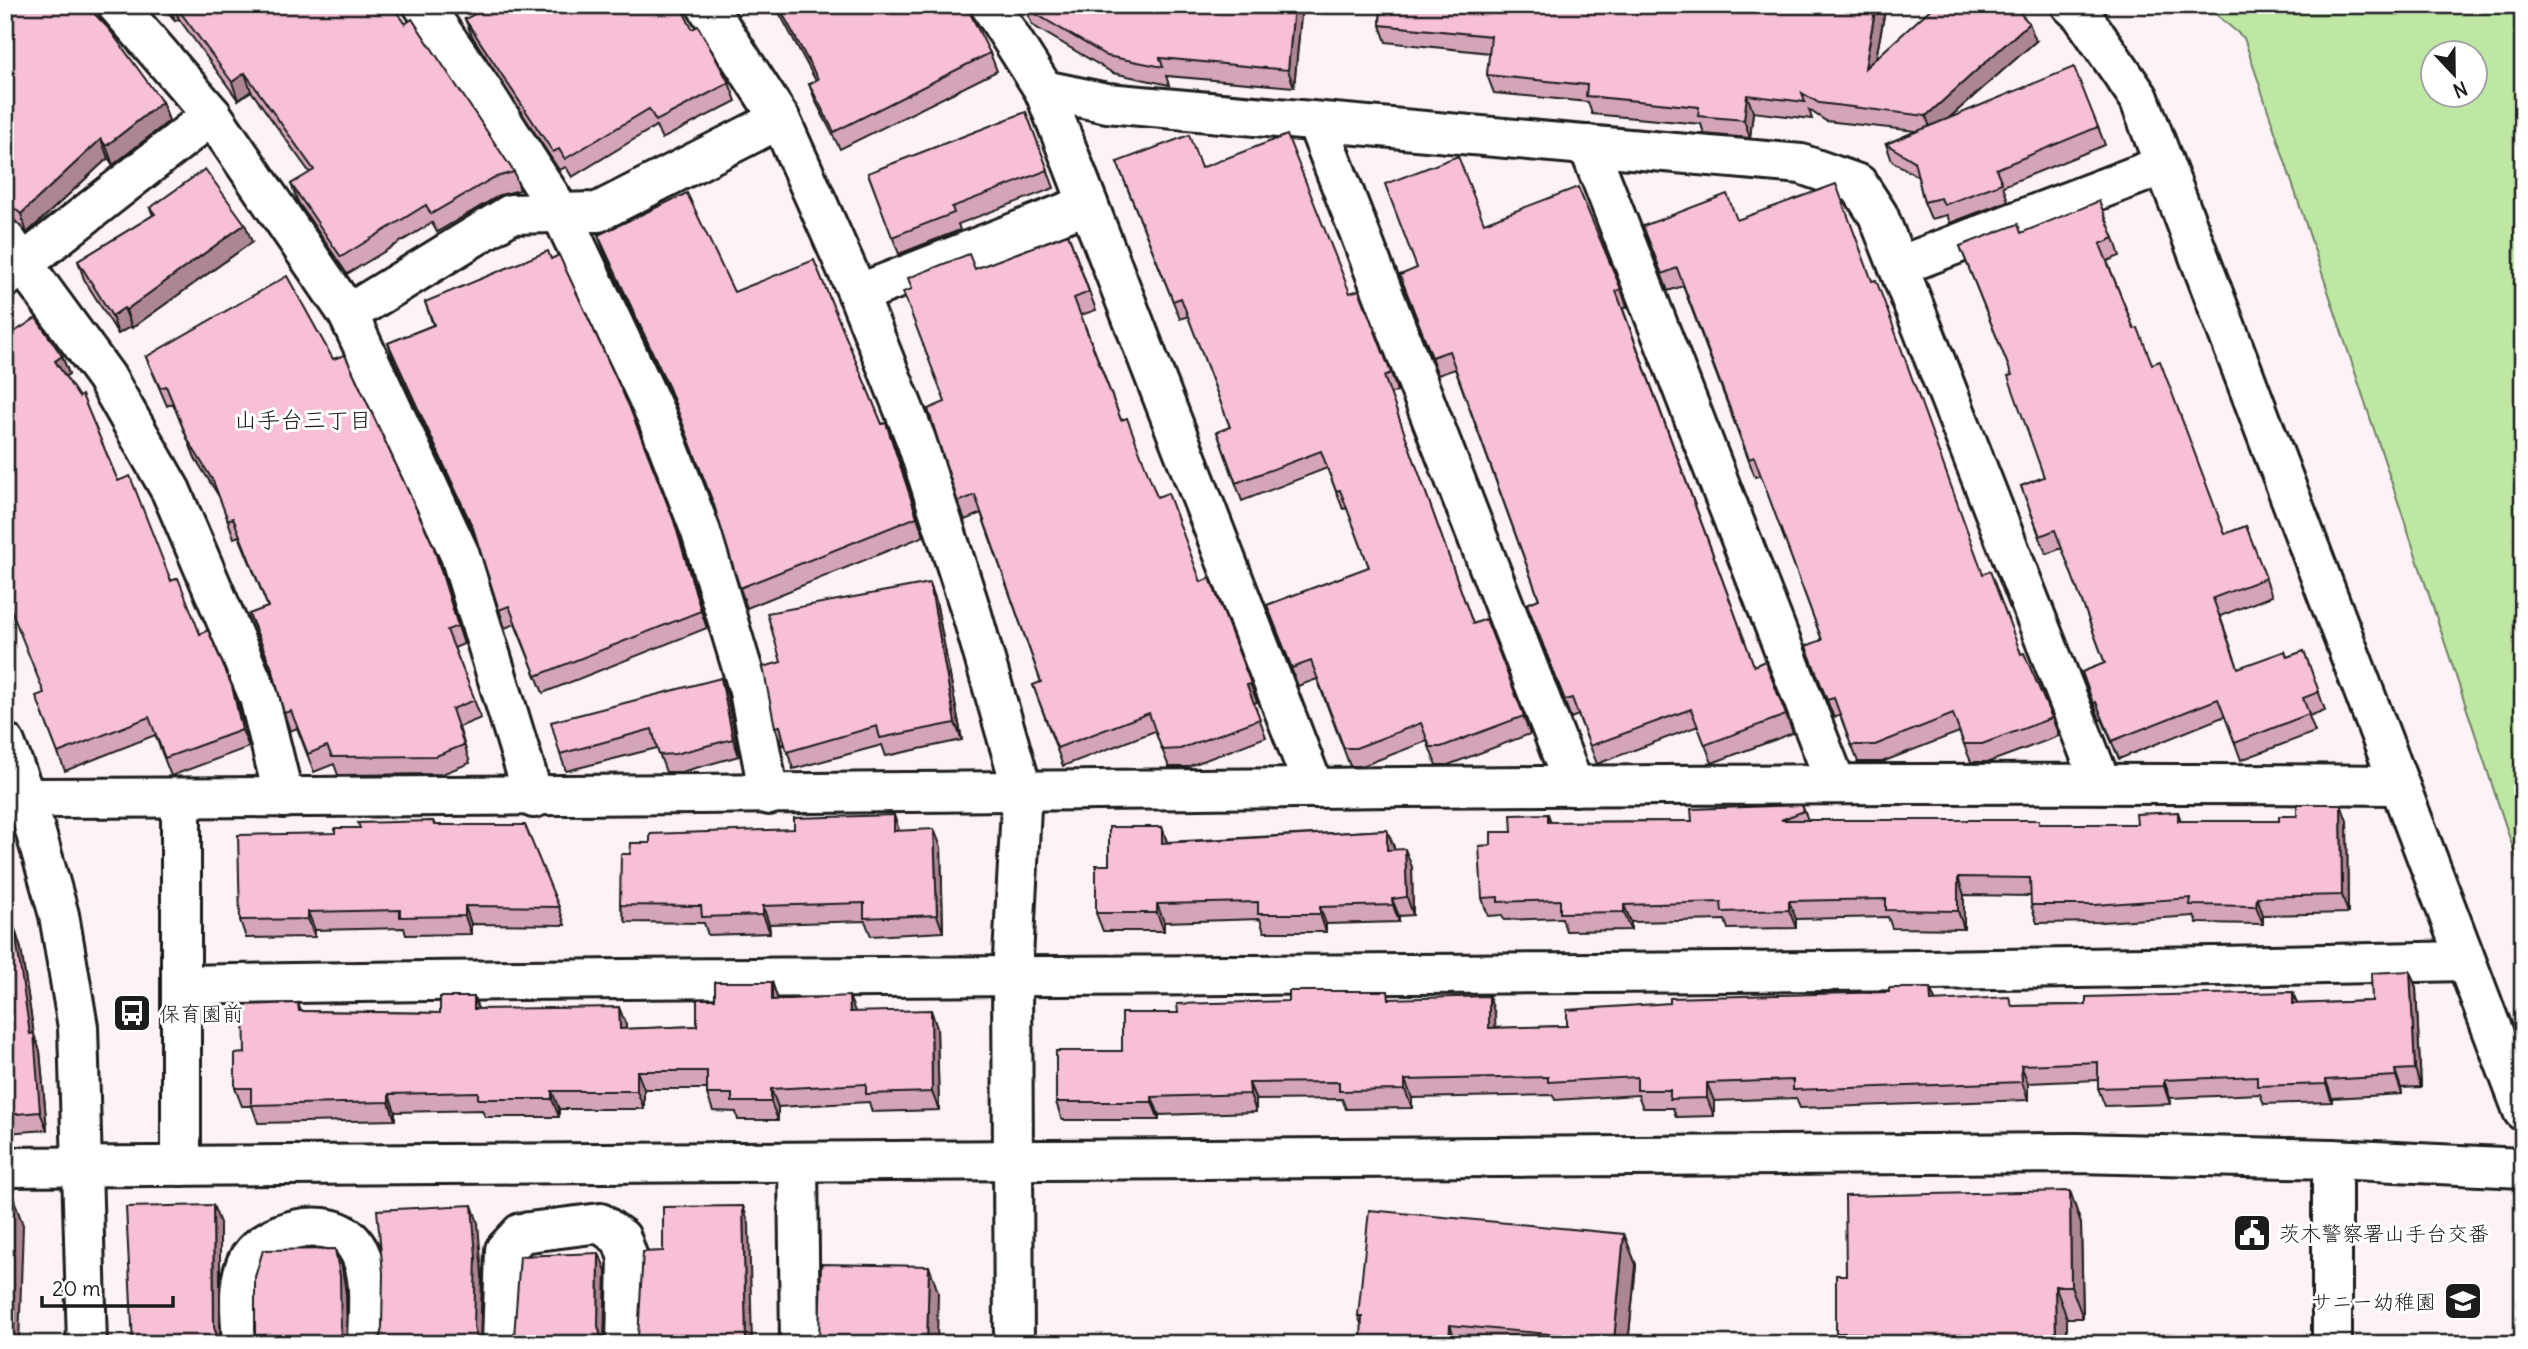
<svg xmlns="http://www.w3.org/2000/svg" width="2528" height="1349" font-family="Delius,'Klee One',sans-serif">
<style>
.green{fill:#bee7a3;stroke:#6d8260;stroke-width:2;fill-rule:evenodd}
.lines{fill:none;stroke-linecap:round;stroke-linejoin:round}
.minor-casing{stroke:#1c1c1c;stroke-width:44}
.minor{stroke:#fff;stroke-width:38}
.wall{fill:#d4a5b9;stroke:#1c1c1c;stroke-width:2}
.shaded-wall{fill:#ad8696;stroke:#1c1c1c;stroke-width:2}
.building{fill:#f7c0d7;stroke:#1c1c1c;stroke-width:2}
.labels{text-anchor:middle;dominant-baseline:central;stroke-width:6;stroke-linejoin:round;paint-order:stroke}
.poi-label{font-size:21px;fill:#1c1c1c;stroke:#fff;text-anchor:start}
.neighbourhood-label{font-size:23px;fill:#1c1c1c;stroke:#fff}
</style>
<rect width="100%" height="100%" fill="#fdf2f7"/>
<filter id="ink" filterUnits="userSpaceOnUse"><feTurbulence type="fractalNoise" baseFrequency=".0143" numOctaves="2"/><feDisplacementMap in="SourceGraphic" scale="14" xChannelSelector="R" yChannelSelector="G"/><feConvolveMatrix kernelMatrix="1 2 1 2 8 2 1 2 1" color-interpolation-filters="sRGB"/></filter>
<g filter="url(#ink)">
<!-- green -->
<path class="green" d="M2205,5h318v873l-279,-840zM2434,52h42v42h-42z"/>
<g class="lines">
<defs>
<g id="minor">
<path d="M117,5l95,110 136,199 112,241 74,243"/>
<path d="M423,5l58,83 80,125 95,202 45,117 48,159 20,104"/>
<path d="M706,5l74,114 78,175 58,146 55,171 51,178 -10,187 2,368"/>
<path d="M990,5l54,85 63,13 694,61 57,20 20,31 223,568"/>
<path d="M2071,5l10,9 58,84 384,1013"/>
<path d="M1044,90l270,698"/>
<path d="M1317,123l257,663"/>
<path d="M1588,145l248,639"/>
<path d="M5,239l101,138 65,114 88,206 25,101"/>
<path d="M1899,266l265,-101"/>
<path d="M5,278l207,-163"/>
<path d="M858,294l230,-90"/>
<path d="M348,314l163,-100 87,-2 182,-93"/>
<path d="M5,743l21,55 33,117 19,112 9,317"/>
<path d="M26,798c790,-1 1580,-19 2371,-13"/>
<path d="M181,798v368"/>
<path d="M181,985c761,-14 1523,-6 2284,-24"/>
<path d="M2332,1159v185"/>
<path d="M798,1162l2,182"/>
<path d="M5,1167l2072,-14 255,6 191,9"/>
<path d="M242,1344c-1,-26 -6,-55 4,-80 14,-34 86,-52 109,-19 19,26 12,68 12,99"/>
<path d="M502,1344l3,-94 16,-17 79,-10 21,15 7,20 -2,86"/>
</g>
</defs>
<!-- minor casing -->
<use href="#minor" class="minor-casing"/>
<!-- minor -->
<use href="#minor" class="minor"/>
</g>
<!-- wall -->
<g class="wall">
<path d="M5,5l157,97 7,19 -56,44 -5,-7 -81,75 -14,-14 -8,-1z"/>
<path d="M163,5h229l122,167 6,18 -20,5 -63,37 -5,-9 -85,51 -49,-72 -7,-18 19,-11 -59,-82 -13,9 -59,-81 -4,2z"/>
<path d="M775,5h181l34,48 7,18 -157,78 -24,-47 -7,-18 7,-3z"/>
<path d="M1027,5h275l-8,82 -128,-11 3,9 -56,-12 -81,-48 -6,-17z"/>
<path d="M1381,5h505l-10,53 160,-17 -87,77 149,9 7,18 -102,41 5,15 -58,22 -3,-8 -16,4 -7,-17 -6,-25 -26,-16 -6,-17 30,-13 -90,-10 -17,-11 3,9 -59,-7 -3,26 -46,-4 -3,-10 -109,-10 -4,-12 -94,-9 -7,-18 3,-22 -104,-11 -6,-17z"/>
<path d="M465,19l227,10 37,54 7,18 -74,38 -6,-13 -84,51 -6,-10 -7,3 -87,-134z"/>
<path d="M1026,112l28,76 -96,36 2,6 -61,24 -31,-81z"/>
<path d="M1117,162l84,6 149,125 41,80 6,18 -7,3 83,230 13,-5 44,115 -82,31h-12l-9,-24 -65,25h-12l-33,-87 -19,7 -31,-81 102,-38 -22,-59 -4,1 -16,-41 -85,33 -25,-69 13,-5 -42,-111 -8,3z"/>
<path d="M150,208l102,34 -120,86 -1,-2 -13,8 -34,-55 -6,-18 75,-46z"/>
<path d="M1737,220l135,61 111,293 69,144 7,18 -70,26h-18l-12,-30 -77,30h-24l-18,-47 -6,3 -28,-72 16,-6 -61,-165 -6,2 -72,-191 -15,5 -25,-65z"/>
<path d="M1484,223l137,66 6,18 -4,2 131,357 11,-5 28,72 -81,30 -14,-37 -101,38 -19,-49 -7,3 -44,-114 12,-5 -84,-230 -17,6 -38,-100 17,-6z"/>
<path d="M2021,233l93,5 6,18 -13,5 27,68 18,35 73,170 21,-8 26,70 -52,20 18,52 49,-11 17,-6 21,59 -16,6 6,16 -74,28 -16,-44 -106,43 -17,-40 -2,1 -18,-48 23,-9 -43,-115 -16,6 -25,-68 23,-9 -32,-102 -52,-129z"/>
<path d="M1068,234l28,76 -15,5 40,105 36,77 44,85 9,-4 47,124 -3,1 12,34 -79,30h-18l-14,-36 -92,35 -30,-81 8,-3 -60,-169 -16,7 -7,-18 -13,-100 30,-133z"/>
<path d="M598,235l136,57 148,132 4,-1 38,113 -177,72 -7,-20 -24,-78 -40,-103 -71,-153z"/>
<path d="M425,302l255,237 27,89 -164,65 -28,-69 -10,4 -28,-89 -83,-178 -6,-18 45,-18z"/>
<path d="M62,356l7,18 -4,2 53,105 120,223 11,43 -78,29 -16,-41 -90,36 -22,-57z"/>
<path d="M146,357l287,188 31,99 -10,4 27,70 -22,9 11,36 -28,11 -104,1 -4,-11 -20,8 -17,-44 -7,3 -6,-18 -10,-36 -25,-63 19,-7 -29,-71 -5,2 -14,-40 -25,-40 -22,-55 -6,3z"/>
<path d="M936,601l26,139 -76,16 -4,-11 -89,24 -8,-25 -3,1 -7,-18 6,-65z"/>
<path d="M721,678l6,17 12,61 -58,16h-15l-9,-24 -91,23 -6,-17z"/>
<path d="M1802,805l6,15 232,4h97l41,-12 3,9h166l1,92 -85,2v9l-66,-1 -3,-7 -93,6 -64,1 -6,-18v-9l-67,-1v34l-72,-1 -4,-11 -92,2v9l-68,1 -3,-9 -94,2v8l-65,1 -4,-13 -58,2 -2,-5 -14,1 -6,-18 9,-53 21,-13 36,-18 3,8 141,-1z"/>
<path d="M433,821l2,4 124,82 6,18 -94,-1v10l-65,1 -2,-7 -89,2v7l-69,1 -6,-18 95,-87 25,-5z"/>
<path d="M1162,827l5,15 220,-12 7,19 18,18 1,48 -14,1v6l-73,2v8h-62l-4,-13 -96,3v9h-61l-7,-18z"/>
<path d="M899,831l42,16 2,85 -72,4 -6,-15 -96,3 1,9 -62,2 -4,-12 -78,-1 -6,-17 30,-62z"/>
<path d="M5,897l16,52 13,86 6,16 7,79 -42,3z"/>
<path d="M2410,971l6,17 5,99 -20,1 1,6 -70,4v4l-68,2 -4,-10 -90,4v6l-65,2 -7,-18v-8l-70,3v17l-228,8 -4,-10 -82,3v15l-38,1 -3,-9h-30l-5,-13 -83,5 -2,-5 -141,3v10l-66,1 -4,-10 -86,1v12l-97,3v5h-97l-6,-18 66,-51 56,-38 213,-14 104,15v14l72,-2 363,-38 5,13 77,5 74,-1 207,-13 4,12 75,-3z"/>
<path d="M772,982l6,18 77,12 82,16 2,82 -67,2 -3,-10 -91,5v13h-40l-2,-8 -23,-1 -6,-17v-5h-63v20h-85v8h-74l-3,-7 -87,2v8l-137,3 -6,-17h-10l-7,-18 10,-35 53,-50 3,8 139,2 34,-16 4,12 148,16v4l71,-3 18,-27z"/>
<path d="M2070,1191l11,33 2,94h-16v26h-227l-4,-11 10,-58z"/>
<path d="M1624,1234l12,31 -8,79h-267l1,-18 -4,-10z"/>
</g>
<!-- shaded-wall -->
<g class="shaded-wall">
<path d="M169,5h5l5,14 -4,2z"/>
<path d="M469,5h11l-8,7z"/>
<path d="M1294,5h8l-8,82 -6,-17z"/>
<path d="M1876,5h10l-15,80 -6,-17z"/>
<path d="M2029,23l7,18 -104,92 -6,-17z"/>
<path d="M245,73l6,18 -13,9 -6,-18z"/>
<path d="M1747,95l6,17 -3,26 -6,-18z"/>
<path d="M162,102l7,19 -56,44 -7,-19z"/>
<path d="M101,139l7,19 -81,75 -6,-19z"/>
<path d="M245,224l7,18 -120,86 -6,-18z"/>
<path d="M124,308l7,18 -13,8 -6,-18z"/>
<path d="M62,356l7,18 -7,5 -7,-18z"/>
<path d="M886,423l7,19 31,94 -7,-19z"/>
<path d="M674,521l6,18 27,89 -6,-17z"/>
<path d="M433,545l7,18 24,81 -6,-18z"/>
<path d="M930,583l6,18 26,139 -7,-17z"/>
<path d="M721,678l6,17 12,61 -6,-17z"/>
<path d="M232,686l6,18 11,43 -7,-17z"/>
<path d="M2341,804l6,17 1,92 -6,-18z"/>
<path d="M894,815l6,18 -6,-2z"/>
<path d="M1162,827l6,18 -6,-2z"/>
<path d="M934,829l7,18 2,85 -6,-17z"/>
<path d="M1387,830l7,17v21l-7,-18z"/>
<path d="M1405,849l7,18 1,48 -6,-18z"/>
<path d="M1958,877l6,18v34l-6,-18z"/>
<path d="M5,897l16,52 13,86 6,16 7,79 -7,-18 -10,-78z"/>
<path d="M2257,897l6,18v9l-7,-18z"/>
<path d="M1392,899l7,17v6l-6,-17z"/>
<path d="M1789,901l7,18v9l-7,-18z"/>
<path d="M1157,904l7,18v9l-7,-18z"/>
<path d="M1624,905l7,17v8l-7,-18z"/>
<path d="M465,906l6,18v10l-6,-18z"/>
<path d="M763,906l6,18 1,9 -7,-18z"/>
<path d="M1320,907l6,17v8l-6,-18z"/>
<path d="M308,912l7,18v7l-7,-18z"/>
<path d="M2410,971l6,17 5,99 -6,-18z"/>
<path d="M772,982l6,18h-6z"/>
<path d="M1930,988l7,17 -6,-4z"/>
<path d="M2293,992l6,18 -6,-6z"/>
<path d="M849,996l7,18 -6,-2z"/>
<path d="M1489,996l6,18 1,32 -7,-18z"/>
<path d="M474,997l6,18 -6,-6z"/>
<path d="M619,1007l7,18v22l-6,-18z"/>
<path d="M931,1010l6,18 2,82 -7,-18z"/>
<path d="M2021,1065l7,18v17l-6,-18z"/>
<path d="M2395,1070l6,18 1,6 -6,-18z"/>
<path d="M637,1071l7,18v20l-7,-18z"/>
<path d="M1405,1080l7,18v10l-7,-18z"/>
<path d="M2164,1080l6,18v6l-6,-18z"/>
<path d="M2326,1080l6,18v4l-6,-18z"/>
<path d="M1249,1083l7,17v12l-6,-18z"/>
<path d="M1707,1083l7,18v15l-7,-18z"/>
<path d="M771,1089l7,18v13l-7,-18z"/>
<path d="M552,1091l7,18v8l-7,-18z"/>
<path d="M389,1094l6,18v8l-6,-18z"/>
<path d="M1152,1097l7,18v5l-7,-18z"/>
<path d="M2070,1191l11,33 2,94 -12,-32z"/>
<path d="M11,1192l12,33 -4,119h-12z"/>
<path d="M213,1205l7,18v121l-6,-17z"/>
<path d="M472,1205l6,18 4,52 -2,69 -4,-8 -2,-10z"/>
<path d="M743,1206l6,18 3,120h-6z"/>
<path d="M1624,1234l12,31 -8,79h-13l-1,-4z"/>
<path d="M335,1249l7,18 4,27 1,50 -6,-8z"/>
<path d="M599,1253l7,18 -2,73h-1l-5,-18z"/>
<path d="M929,1266l9,26 -1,52h-10z"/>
<path d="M2055,1286l12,32v26h-11z"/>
<path d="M1450,1325l7,19h-8z"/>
</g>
<!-- building -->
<g class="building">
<path d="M5,5h81l23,24 53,73 -56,44 -5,-7 -80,75 -16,-14z"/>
<path d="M175,5h217l13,19 7,-5 102,153 -21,6 -62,36 -5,-9 -85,52 -50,-73 23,-14 -69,-97 -13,9z"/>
<path d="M491,5h189l12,24 6,-3 31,57 -73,38 -7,-12 -84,50 -6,-10 -6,3 -88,-133z"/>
<path d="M778,5h178l2,3 5,-3h3l24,48 -156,79 -25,-48 9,-5z"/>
<path d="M1027,5h267l-6,65 -128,-12 3,9 -56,-11 -81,-48z"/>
<path d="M1381,5h495l-11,63 70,-63h78l16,18 -103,93 -107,-13 -17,-10 3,9 -58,-7 -3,25 -46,-4 1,-9 -113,-11 1,-11 -100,-10 4,-39 -111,-11z"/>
<path d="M2074,67l24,60 -102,42 6,14 -58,22 -3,-7 -17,4 -10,-41 -28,-17z"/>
<path d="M1026,112l22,58 -96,37 2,6 -62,24 -24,-64z"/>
<path d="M1189,135l12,33 86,-33 63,158 9,-3 32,83 -7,3 89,248 13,-5 38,97 -83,31h-11l-9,-24 -65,25h-12l-33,-87 -19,7 -25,-63 102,-38 -29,-77 -4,1 -15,-40 -85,32 -19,-51 13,-5 -49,-129 -8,3 -56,-139z"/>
<path d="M1458,156l26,67 94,-36 43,102 -5,2 138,375 11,-5 21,54 -81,30 -14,-36 -101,37 -18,-48 -7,2 -38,-96 12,-5 -90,-248 -17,6 -32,-82 17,-7 -32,-84z"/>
<path d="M205,169l40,55 -119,86 -2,-2 -12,8 -34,-55 77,-47 -5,-6z"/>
<path d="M1836,184l36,97 4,-1 12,32 95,262 7,-3 31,83 3,-1 28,65 -70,26h-18l-11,-30 -78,31h-24l-17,-47 -7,2 -21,-54 16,-6 -68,-183 -5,2 -72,-191 -15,6 -19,-48 84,-32 10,26z"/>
<path d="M687,193l47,99 80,-32 68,164 4,-1 31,94 -177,71 -26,-83 -45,-117 -71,-153z"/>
<path d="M2099,201l15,37 -14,6 34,85 4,-1 14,36 8,-3 65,173 21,-8 20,52 -53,20 25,70 47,-17 2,6 17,-6 15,41 -16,6 6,16 -74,29 -17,-44 -106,42 -16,-39 -3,1 -11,-31 23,-9 -50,-133 -15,6 -19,-50 23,-9 -36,-101 4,-1 -52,-129 58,-22 3,9z"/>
<path d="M1068,234l21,58 -15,6 47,122 6,-2 30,79 11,-4 33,89 9,-4 41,106 -4,1 13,34 -80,30 -18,1 -13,-37 -92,35 -24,-63 8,-3 -66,-187 -17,7 -30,-93 17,-7 -42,-110 9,-3 -4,-11 61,-24 6,15z"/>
<path d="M548,251l3,8 8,-4 70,151 45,115 27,90 -165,65 -27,-70 -10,4 -26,-82 -85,-185 46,-18 -9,-23z"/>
<path d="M287,276l46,83 12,-4 88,190 25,81 -11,4 28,70 -23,9 12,36 -28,11 -104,1 -5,-11 -19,8 -17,-43 -7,2 -11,-42 -24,-57 19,-7 -35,-89 -5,2 -15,-39 -25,-41 -22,-54 -6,2 -14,-31z"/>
<path d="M36,318l26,38 -7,5 24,36 3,-2 36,86 12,-5 41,105 7,-3 22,56 8,-4 24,56 10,44 -77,28 -16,-41 -91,36 -22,-57 8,-3 -39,-98v-257z"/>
<path d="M930,583l25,140 -75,15 -3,-12 -90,26 -7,-26 -5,1 -12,-60 18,-5 -14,-49z"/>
<path d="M721,678l12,61 -58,15 -16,1 -7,-26 -92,25 -9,-32z"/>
<path d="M2297,804h44l1,91 -85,2 -1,9 -66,-1 1,-7 -96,7h-64l-1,-27 -72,-1v34l-72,-1v-11l-97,2v9l-67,2 -1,-10 -97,3v7l-64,1v-13l-62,2v-5l-16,1 -3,-52 12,-1v-13h21l-1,-17 37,-1v8l144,-1 -1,-12 111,-4 2,6 -23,9h258v4h98l-1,-10 42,-2v9h101v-5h18z"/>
<path d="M894,815v16l40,-2 3,86 -73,3v-15l-101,3v9l-61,2 -1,-11 -81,-1 1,-51h9l1,-11h19v-9l144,-5v-11z"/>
<path d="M433,821l1,4h91l34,82 -94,-1v10l-65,1v-7l-92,2v7l-68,1 -2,-85 97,-2v-5h25l-2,-5z"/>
<path d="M1109,827h53v16l225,-13v20l18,-1 2,48 -15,2 1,6 -73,2v7h-62v-12l-101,2v9h-61v-48h13z"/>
<path d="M5,900l10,31 15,103 4,-1 6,79 -35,3z"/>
<path d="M2410,971l5,98 -20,1 1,6 -70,4v4l-69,2v-10l-93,4v6l-66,2v-26l-77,3 1,17 -229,8v-10l-86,3v15l-37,1v-9h-33v-13l-89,5v-5l-143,3v10l-66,1v-9l-90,1 1,11 -98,3v5h-96v-51h66v-38h56l-1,-9 112,-3v-10h99l1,8 100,-3v32l78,-2v-16l103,-7v-5l219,-6v-4h41l1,13 78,-4 3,9 74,-1v-8l207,-5v12l79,-3 -1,-28z"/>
<path d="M715,982h57v18l77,-4 1,16 81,-2 1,82 -66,2v-10l-95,5v13h-39v-8h-25v-23h-70v20h-85v8h-74v-7l-89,2v8l-138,3v-17h-16v-34l10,-1 -1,-48 54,-2 1,8 141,2v-16h34v12l145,-2 1,22 77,-3v-27h18z"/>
<path d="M2070,1191l1,95h-16l1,58h-194v-11h-26v-58h10l-1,-79z"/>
<path d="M5,1192h6l-4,152h-2z"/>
<path d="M213,1205l1,122 4,12 6,5h-91l-7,-137z"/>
<path d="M472,1205l4,52 -2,69 2,10 7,8h-110l7,-7 2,-10 1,-54 -6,-63z"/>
<path d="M743,1206l3,138h-114l6,-7 5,-85 20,-1v-44z"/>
<path d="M1369,1210l255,24 -10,106 -164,-15 -1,19h-88l1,-28h-4z"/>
<path d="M335,1249l5,27 1,60 7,8h-100l7,-9v-58l8,-27z"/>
<path d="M599,1253l-1,73 3,11 6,7h-100l7,-7 6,-81z"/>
<path d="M821,1264l108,2 -2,78h-108z"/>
<rect x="1256" y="1343" width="39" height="1"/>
</g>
</g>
<!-- icons -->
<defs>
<symbol id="bus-square" viewBox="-11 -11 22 22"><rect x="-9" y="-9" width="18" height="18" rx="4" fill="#1c1c1c" stroke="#fff"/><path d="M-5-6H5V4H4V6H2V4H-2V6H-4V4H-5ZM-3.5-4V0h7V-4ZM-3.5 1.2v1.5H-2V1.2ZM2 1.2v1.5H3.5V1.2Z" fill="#fff"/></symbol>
<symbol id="civic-square" viewBox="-11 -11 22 22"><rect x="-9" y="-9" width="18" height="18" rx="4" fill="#1c1c1c" stroke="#fff"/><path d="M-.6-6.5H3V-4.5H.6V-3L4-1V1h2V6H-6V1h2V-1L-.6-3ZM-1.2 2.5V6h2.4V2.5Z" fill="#fff"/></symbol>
<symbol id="school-square" viewBox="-11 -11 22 22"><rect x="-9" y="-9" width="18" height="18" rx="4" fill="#1c1c1c" stroke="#fff"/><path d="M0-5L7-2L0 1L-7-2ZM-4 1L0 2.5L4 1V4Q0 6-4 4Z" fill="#fff"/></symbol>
</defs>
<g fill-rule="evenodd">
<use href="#bus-square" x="110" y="991" width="44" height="44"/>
<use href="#civic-square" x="2230" y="1211" width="44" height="44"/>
<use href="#school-square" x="2441" y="1279" width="44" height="44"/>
</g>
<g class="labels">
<!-- poi labels -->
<g class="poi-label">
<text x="159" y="1013">保育園前</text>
<text x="2279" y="1233">茨木警察署山手台交番</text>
<text x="2436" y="1301" text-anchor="end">サニー幼稚園</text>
</g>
<!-- neighbourhood labels -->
<g class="neighbourhood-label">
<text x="303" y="419">山手台三丁目</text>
</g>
</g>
<!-- margin -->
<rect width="2528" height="1349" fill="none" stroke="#fff" stroke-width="28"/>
<rect x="14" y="14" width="2500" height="1321" fill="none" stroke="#1c1c1c" stroke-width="2.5" filter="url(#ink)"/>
<!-- north arrow -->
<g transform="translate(2454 74) rotate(158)"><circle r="33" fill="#ffffff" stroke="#a4a4a4" stroke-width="2"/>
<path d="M0-5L12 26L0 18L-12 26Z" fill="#1c1c1c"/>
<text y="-10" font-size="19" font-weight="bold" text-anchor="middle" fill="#1c1c1c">N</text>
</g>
<!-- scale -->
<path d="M42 1296v10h131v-10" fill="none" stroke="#1c1c1c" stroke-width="3.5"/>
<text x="52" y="1296" font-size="21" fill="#1c1c1c" stroke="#ffffff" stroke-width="5" paint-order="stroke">20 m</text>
</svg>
